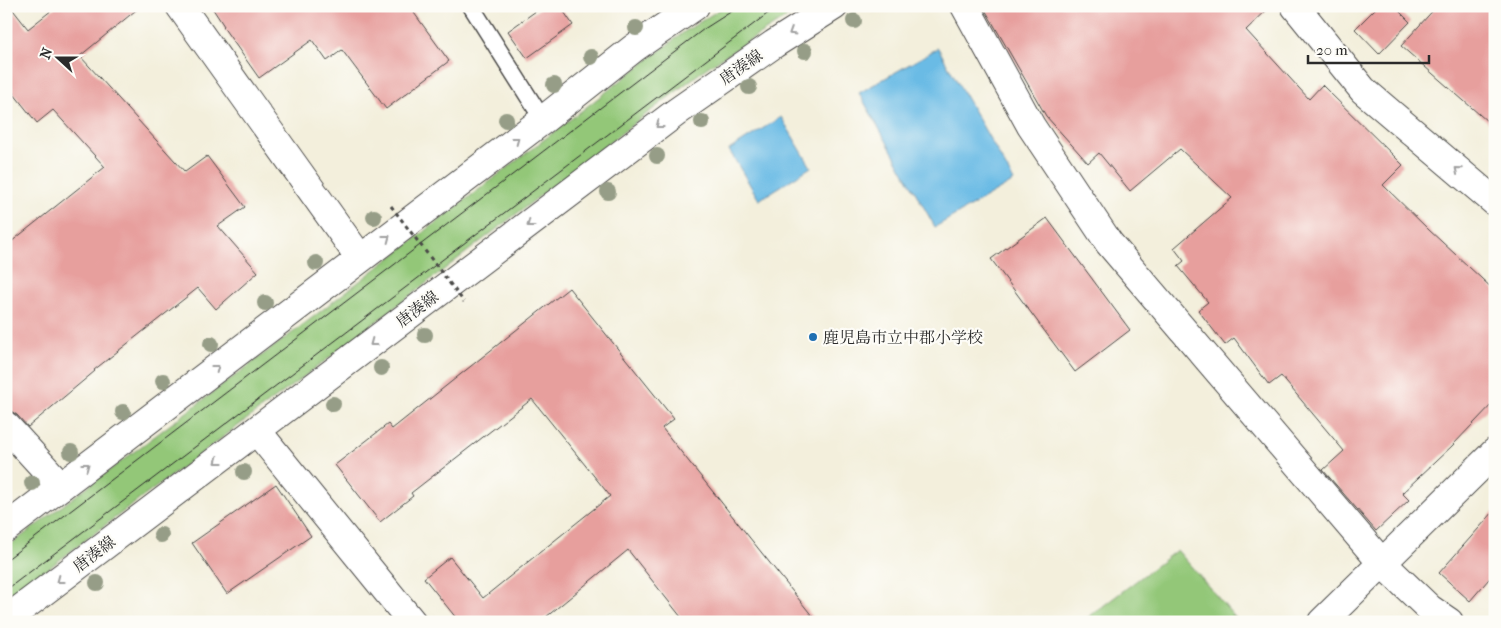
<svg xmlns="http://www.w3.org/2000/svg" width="1501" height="628" font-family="'IM FELL French Canon','Noto Serif JP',serif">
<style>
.green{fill:#93c778;stroke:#5f7952}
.water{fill:#6abbe5;stroke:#4a7388}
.building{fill:#e79f9d}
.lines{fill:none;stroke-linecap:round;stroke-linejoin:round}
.service-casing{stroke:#494846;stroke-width:19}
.minor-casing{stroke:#494846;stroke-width:30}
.tertiary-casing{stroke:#494846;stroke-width:30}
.service{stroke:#fff;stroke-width:16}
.minor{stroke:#fff;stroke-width:28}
.tertiary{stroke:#fff;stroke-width:28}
.tram{stroke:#2b2b2b;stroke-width:1}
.path-bridge{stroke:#494846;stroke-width:3;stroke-dasharray:4 4;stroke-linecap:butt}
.tree{fill:#969d87}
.oneway{stroke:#a0a0a0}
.poi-dot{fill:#1f6fb2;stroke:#fdfcf7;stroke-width:2}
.labels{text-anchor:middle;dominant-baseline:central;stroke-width:4.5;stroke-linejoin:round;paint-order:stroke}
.street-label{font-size:16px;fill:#2b2b2b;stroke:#fdfcf7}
.poi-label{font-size:16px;fill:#2b2b2b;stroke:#fdfcf7;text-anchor:start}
</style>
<rect width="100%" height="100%" fill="#fdfcf7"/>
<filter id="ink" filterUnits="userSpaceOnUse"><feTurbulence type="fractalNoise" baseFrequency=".02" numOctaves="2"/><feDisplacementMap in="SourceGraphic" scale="10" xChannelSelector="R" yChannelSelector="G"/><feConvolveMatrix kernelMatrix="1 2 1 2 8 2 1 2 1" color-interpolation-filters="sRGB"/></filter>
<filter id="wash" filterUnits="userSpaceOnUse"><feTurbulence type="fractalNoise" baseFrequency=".0096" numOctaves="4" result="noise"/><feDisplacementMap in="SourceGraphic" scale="20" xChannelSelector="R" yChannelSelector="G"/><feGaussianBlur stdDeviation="1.12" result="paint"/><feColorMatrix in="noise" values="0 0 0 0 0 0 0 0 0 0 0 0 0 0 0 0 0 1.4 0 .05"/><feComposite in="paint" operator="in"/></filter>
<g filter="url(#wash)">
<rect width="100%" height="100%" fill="#f3efdc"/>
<!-- green -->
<g class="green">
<path d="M725,6h80l-96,60 -384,295 -221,165 -98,75v-53l294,-221 384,-295z"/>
<path d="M1177,550l62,72h-157z"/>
</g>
<!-- water -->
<g class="water">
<path d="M938,48l76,133 -79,46 -76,-134z"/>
<path d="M781,117l30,50 -52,33 -30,-50z"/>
</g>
<g id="blocks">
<!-- building -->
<g class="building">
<path d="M6,6h4l18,23 29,-23h84l-61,50 105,116 22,-16 38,51 -27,19 40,46 -42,37 -18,-21 -104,82 1,1 -67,56 -11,-12 -6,-4h-5v-165l99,-79 -52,-57 -16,13 -31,-39z"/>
<path d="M211,6h198l40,55 -63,48 -44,-59 -15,11 -15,-21 -53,38 -36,-51 1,-1z"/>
<path d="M543,6h17l13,19 -46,33 -19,-27z"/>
<path d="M983,6h288l-25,24 63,69 13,-14 81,80 -20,20 46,45 66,61v110l-43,45 -50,47 7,7 -33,31 -53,-61 21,-19 -63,-75 -12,9 -35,-47 -9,7 -27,-35 10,-8 -30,-36 6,-5 -10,-13 58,-50 -52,-49 -50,42 -31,-38 -11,10 -42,-47z"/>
<path d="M1378,6h16l16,16 -31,32 -24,-25z"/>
<path d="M1437,6h58v122l-94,-82z"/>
<path d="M1047,218l83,112 -55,42 -84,-113z"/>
<path d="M569,288l105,131 -12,9 155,194h-132l-57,-72 -88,72h-87l4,-3 -33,-41 26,-21 33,41 127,-102 -78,-97 -121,94 2,3 -33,26 -45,-57 53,-41 4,5z"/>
<path d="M276,484l35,52 -84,58 -35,-51z"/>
<path d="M1495,510v62l-25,29 -31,-28z"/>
</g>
</g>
</g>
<g filter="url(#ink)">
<use href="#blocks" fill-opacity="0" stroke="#494846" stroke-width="1"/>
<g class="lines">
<defs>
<path id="service" d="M471,6l72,114"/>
<g id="minor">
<path d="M180,6l180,252"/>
<path d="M965,6l66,120 78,117 273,320 48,46 19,13"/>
<path d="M1295,6l68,84 132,112"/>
<path d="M6,426l55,60"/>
<path d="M257,431l155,191"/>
<path d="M1322,622l173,-170"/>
</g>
<g id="tertiary">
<path d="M6,528l537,-408 91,-72 61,-42"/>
<path d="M6,620l672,-509 96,-67 60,-38"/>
</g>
</defs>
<!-- service casing -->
<use href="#service" class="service-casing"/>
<!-- minor casing -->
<use href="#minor" class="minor-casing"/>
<!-- tertiary casing -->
<use href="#tertiary" class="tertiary-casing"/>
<!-- service -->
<use href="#service" class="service"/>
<!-- minor -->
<use href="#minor" class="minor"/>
<!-- tertiary -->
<use href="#tertiary" class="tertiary"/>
<!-- tram -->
<g class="tram">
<path d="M6,560l698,-531 36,-23"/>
<path d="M6,590l761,-576 13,-8"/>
</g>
<!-- path-bridge -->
<path class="path-bridge" d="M391,206l73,96"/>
</g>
<!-- trees -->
<g class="tree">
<circle cx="854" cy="21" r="8"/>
<circle cx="636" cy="28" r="8"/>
<circle cx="805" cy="51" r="8"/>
<circle cx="591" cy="57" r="8"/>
<circle cx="554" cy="85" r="8"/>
<circle cx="749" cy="87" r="8"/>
<circle cx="506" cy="120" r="8"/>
<circle cx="702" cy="122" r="8"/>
<circle cx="657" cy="156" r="8"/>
<circle cx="608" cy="192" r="8"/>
<circle cx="374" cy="217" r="8"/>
<circle cx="316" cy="263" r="8"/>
<circle cx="265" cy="303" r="8"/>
<circle cx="425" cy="335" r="8"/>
<circle cx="211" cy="344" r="8"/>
<circle cx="381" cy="368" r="8"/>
<circle cx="163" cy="381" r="8"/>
<circle cx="333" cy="404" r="8"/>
<circle cx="123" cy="412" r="8"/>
<circle cx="71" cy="452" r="8"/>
<circle cx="244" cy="472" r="8"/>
<circle cx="32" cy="483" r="8"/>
<circle cx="161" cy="535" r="8"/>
<circle cx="97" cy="583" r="8"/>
</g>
<!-- one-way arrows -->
<defs><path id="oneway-chevron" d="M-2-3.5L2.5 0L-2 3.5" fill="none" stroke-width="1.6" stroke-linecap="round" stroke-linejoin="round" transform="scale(1.25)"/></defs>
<g class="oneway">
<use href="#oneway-chevron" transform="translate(792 32) rotate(148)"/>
<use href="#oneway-chevron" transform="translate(659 125) rotate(142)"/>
<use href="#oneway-chevron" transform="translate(516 140) rotate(-37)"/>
<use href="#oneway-chevron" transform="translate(1458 170) rotate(-140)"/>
<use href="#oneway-chevron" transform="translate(530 224) rotate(143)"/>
<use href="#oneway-chevron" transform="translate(387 238) rotate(-37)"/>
<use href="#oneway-chevron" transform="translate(373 343) rotate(143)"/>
<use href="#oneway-chevron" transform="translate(216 368) rotate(-37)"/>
<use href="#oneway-chevron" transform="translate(218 461) rotate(143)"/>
<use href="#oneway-chevron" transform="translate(86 466) rotate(-37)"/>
<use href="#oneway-chevron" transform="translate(60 580) rotate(143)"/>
</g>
</g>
<!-- markers -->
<circle class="poi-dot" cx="813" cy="337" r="5"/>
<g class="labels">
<!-- street labels -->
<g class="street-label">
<text transform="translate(741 67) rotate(-35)">唐湊線</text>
<text transform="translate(417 309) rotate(-37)">唐湊線</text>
<text transform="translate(94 554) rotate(-37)">唐湊線</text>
</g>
<!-- poi labels -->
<g class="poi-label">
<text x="823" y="337">鹿児島市立中郡小学校</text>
</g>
</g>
<!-- margin -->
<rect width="1501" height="628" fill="none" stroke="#fdfcf7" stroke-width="25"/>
<!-- north arrow -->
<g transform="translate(58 58) rotate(291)" stroke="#fdfcf7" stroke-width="4" paint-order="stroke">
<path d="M0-4L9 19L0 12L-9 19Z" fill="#2b2b2b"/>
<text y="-8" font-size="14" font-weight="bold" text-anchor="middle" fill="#2b2b2b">N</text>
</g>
<!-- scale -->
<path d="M1308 55v8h121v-8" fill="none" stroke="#2b2b2b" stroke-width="2.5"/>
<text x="1316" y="55" font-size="15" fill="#2b2b2b" stroke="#fdfcf7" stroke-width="4" paint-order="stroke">20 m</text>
</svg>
